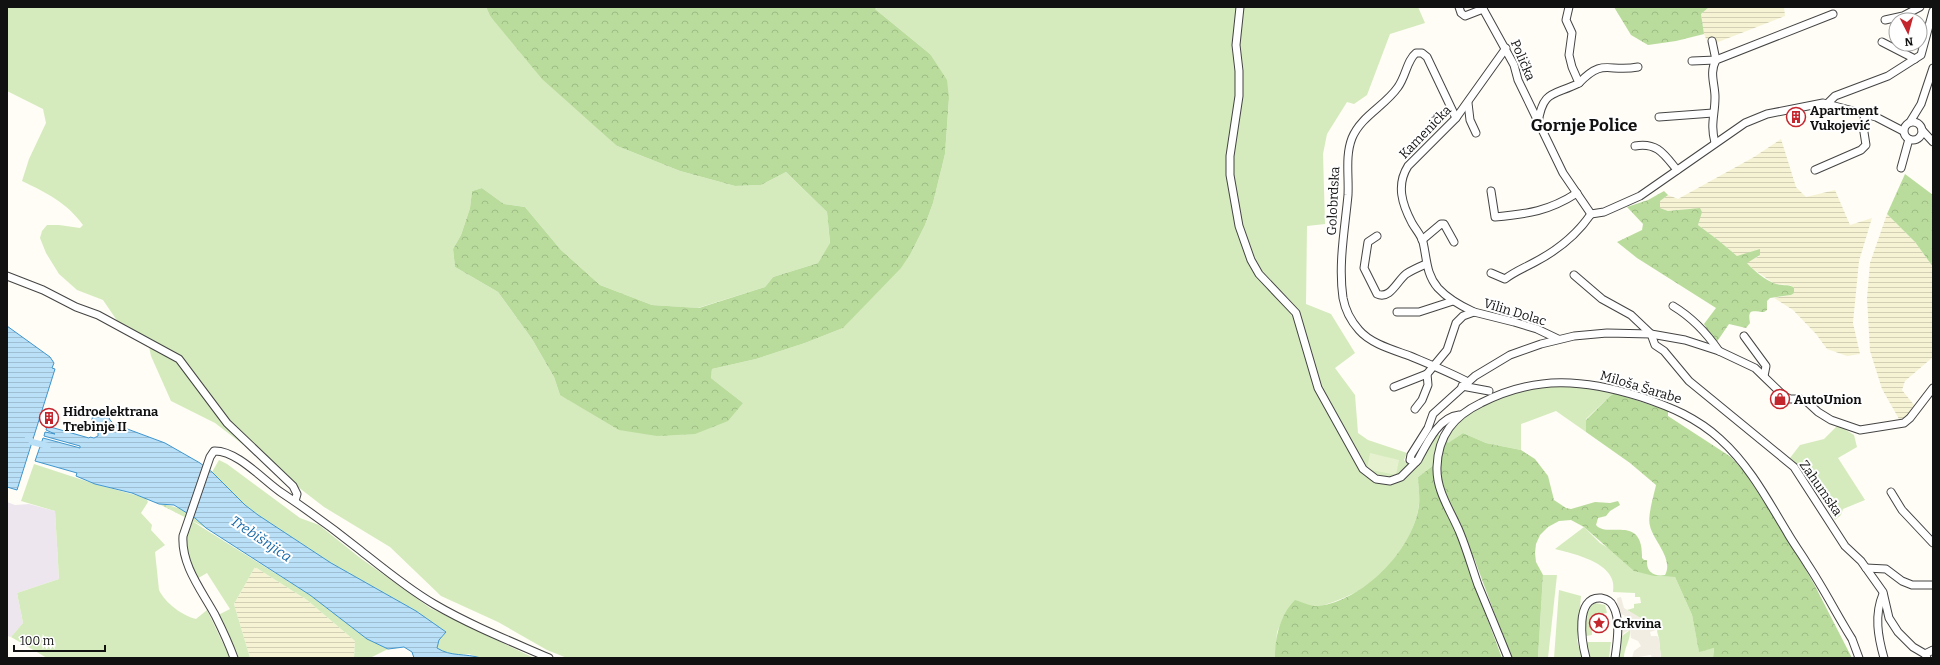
<svg xmlns="http://www.w3.org/2000/svg" width="1940" height="665" font-family="Bitter,serif">
<style>
.industrial{fill:#eee6ef}
.farmland{fill:url(#farmland-rules)}
.grass{fill:#d5ebbd}
.forest{fill:url(#forest-crowns)}
.wetland{fill:url(#wetland-marsh)}
.pitch{fill:#e6f2cf}
.plaza{fill:#f1ede2}
.water{fill:url(#water-rules);stroke:#3f96cf}
.lines{fill:none;stroke-linecap:round;stroke-linejoin:round}
.canal{stroke:#b9e0f7;stroke-width:6}
.minor-casing{stroke:#444;stroke-width:9}
.minor{stroke:#fff;stroke-width:7}
.labels{text-anchor:middle;dominant-baseline:central;stroke-width:4;stroke-linejoin:round;paint-order:stroke}
.street-label{font-size:13px;fill:#111;stroke:#fff}
.poi-label{font-size:13px;font-weight:bold;fill:#111;stroke:#fff;text-anchor:start}
.water-label{font-size:14px;font-style:italic;fill:#1768a6;stroke:#fff}
.district-label{font-size:17px;font-weight:bold;fill:#111;stroke:#fff}
</style>
<defs>
<pattern id="farmland-rules" width="6" height="5" patternUnits="userSpaceOnUse"><rect width="6" height="5" fill="#f6f3d4"/><path d="M0 2.5h6" fill="none" stroke="#d2cfb5"/></pattern>
<pattern id="forest-crowns" width="20" height="18" patternUnits="userSpaceOnUse"><rect width="20" height="18" fill="#b9dc9c"/><path d="M2 6a3 3 0 1 1 6 0M12 15a3 3 0 1 1 6 0" fill="none" stroke="#9ebc85"/></pattern>
<pattern id="wetland-marsh" width="20" height="14" patternUnits="userSpaceOnUse"><rect width="20" height="14" fill="#d5ebbd"/><path d="M1 5h8M5 5V1M11 12h8M15 12V8" fill="none" stroke="#b6c8a1"/></pattern>
<pattern id="water-rules" width="6" height="5" patternUnits="userSpaceOnUse"><rect width="6" height="5" fill="#b9e0f7"/><path d="M0 2.5h6" fill="none" stroke="#9ebfd3"/></pattern>
</defs>
<rect width="100%" height="100%" fill="#fffdf5"/>
<!-- industrial -->
<path class="industrial" d="M7,502l8,3 14,-1 26,7 4,68 -42,14 6,30 -12,14 -4,-1z"/>
<!-- farmland -->
<g class="farmland">
<path d="M1709,7h75l1,9 -72,28 -5,-1 -4,-9 -3,-20z"/>
<path d="M1781,139l15,48 10,10 29,-7 15,35 22,-7 -13,43 -6,62 7,31 -13,2 -20,-7 -11,-15 -23,-24 -19,-12 17,-3 3,-7 -4,-3 -15,-1 -22,-15 -7,-7 14,-6h-23l-19,-16 -20,-15 1,-6 -4,-10 -27,2 -8,-3v-7l8,-6 10,4 76,-42z"/>
<path d="M1887,214l28,28 18,25v90l-28,24 -3,9 12,15 -9,13 -6,1 -17,-30 -12,-38 -3,-53 3,-35z"/>
<path d="M255,567l52,33 48,41 -1,17h-104l-16,-54z"/>
</g>
<!-- grass -->
<g class="grass">
<path d="M7,7h479l4,9 127,130 63,25 55,15 26,-1 25,-13 41,40 3,32 -12,19 -45,14 -8,10 -67,21 -46,-3 -52,-20 -39,-35 -36,-43 -21,-3 -22,-16 -10,3 -2,17 -9,27 -8,14 2,18 43,25 34,47 22,38 6,18 183,8 -32,-25 1,-9 44,-10 49,-16 38,-15 68,-75 14,-28 8,-22 12,-49 4,-56 -19,-44 -55,-45 4,-2h360l-1,64 -9,105 21,84 46,54 15,56 58,106 27,6 40,-49 5,3 -6,28 -17,13c0,9 2,18 1,27 -4,33 -29,67 -56,84 -24,15 -54,21 -80,30l-6,14 -2,26h-708l-20,-8 -49,-28 -57,-26 -51,-49 -66,-40 -109,-84 -44,-22 -20,-45 -4,-19 -29,-15 -15,-22 -26,-10 -18,-16 -13,-21 -6,-15 2,-7 5,-6h12l21,3 3,-3c-17,-23 -36,-32 -61,-44l7,-22 17,-36 -3,-14 -36,-18z"/>
<path d="M1241,7h177l7,16 -35,11 -23,61 -13,9 -7,-2 -20,32 -4,20 2,70 -18,2 -1,78 25,10 24,39 -20,15 20,27 3,38 10,7 39,13 -3,7 5,6 -15,13 -24,-4 -51,-87 -22,-75 -37,-40 -20,-47 -9,-51z"/>
<path d="M1557,386l24,1 34,6 -5,3 -24,23v13l-30,-21 -35,13v26l-35,-7 -23,-10 -16,11 -1,-6c4,-5 8,-12 13,-17 25,-24 64,-32 98,-35z"/>
<path d="M1838,425l16,10 3,12 -19,11 27,42 -22,9 -2,6 -6,5 -29,-46 -16,-16 10,-13 24,-6z"/>
<path d="M219,460l8,4 73,54 19,7 40,32 71,51 104,50h-53l-12,-4 -15,1 -10,-2 -7,-5 2,-8 7,-8 -30,-21 -85,-48 -73,-48 -13,-10 -33,-33z"/>
<path d="M34,464l61,20 51,14 2,4 -7,11 11,12 -1,5 14,15 -10,7 4,38c6,13 24,26 37,29l11,-9 23,48h-183l-36,-21 12,-14 -6,-30 42,-14 -4,-68 -34,-10z"/>
<path d="M192,521l118,74 57,44 21,10 -18,9h-16l1,-17 -48,-41 -52,-33 -21,37 16,54h-16l-18,-42 14,-7 -23,-36 -12,7 -12,-44 4,-10z"/>
<path d="M1584,527l16,16 54,33 21,1 17,38 7,36 15,-3 -1,10h-52l-2,-19 -2,-8 1,-2 -31,-19 7,-2v-4l7,-1 -1,-6h-5v-4l-22,-1c6,-29 -39,-38 -58,-43z"/>
<path d="M1543,575h14l-9,83h-10z"/>
<path d="M1559,590l22,6 -4,44 5,18h-28z"/>
<path d="M1595,603l10,2 2,8 -16,3 1,19 -6,1c-1,-12 -3,-27 9,-33z"/>
<path d="M1630,630c1,10 -6,17 -6,28h-6l4,-22z"/>
<path d="M1588,642h23l-2,16h-19l-4,-14z"/>
</g>
<!-- forest -->
<g class="forest">
<path d="M486,7h392l-3,2 55,45 17,26 2,18 -4,56 -12,49 -8,22 -14,28 -10,15 -58,60 -38,15 -49,16 -44,10 -1,9 32,25 -15,18 -33,13 -38,2 -38,-6 -59,-35 -6,-18 -22,-38 -34,-47 -43,-25 -2,-18 8,-14 9,-27 2,-17 10,-3 22,16 21,3 36,43 39,35 52,20 47,3 66,-21 8,-10 45,-14 12,-20 -3,-31 -41,-40 -25,13 -26,1 -55,-15 -63,-25 -75,-67 -52,-63z"/>
<path d="M1614,7h95l-8,7 3,20 -28,7 -28,4 -17,-10z"/>
<path d="M1905,174l28,21v72l-18,-25 -28,-28z"/>
<path d="M1664,191l4,4 -8,6v7l8,3 32,-3 2,4 -4,13 20,15 19,16 23,-7v6l-13,8c7,8 18,17 29,21 6,2 14,0 18,4v5l-3,2 -21,3 -3,3v9l-3,2c-10,0 -17,-5 -14,11l-4,5 -17,-4 -13,19 -12,-19 12,-16 -79,-50 -20,-16 25,-12 1,-6 -16,-17 21,-7z"/>
<path d="M1615,393l53,18v5l63,41 15,17 39,60 29,50 38,74h-139l1,-10 -15,4 -7,-37 -17,-38 -21,-1 -20,-5 -50,-44 -13,-7 -12,1 -11,6 -8,8 -4,9 -1,9 1,9 7,13 -5,83h-27l-37,-100 -7,7 35,93h-227c0,-21 5,-43 20,-58 7,2 17,7 24,6 45,-6 94,-56 100,-101 1,-9 -1,-19 -1,-28l21,-16 7,-23 2,5 15,-10 23,10 35,7 14,9 13,17 6,24 12,8 5,1 24,-7 15,1 8,-2 2,4 -10,6 -4,5 -8,2 -2,7c11,14 47,-12 46,33l2,2h3c-1,12 7,17 18,15 9,-16 -12,-35 -15,-49 -3,-9 4,-31 6,-41l-26,-22 -44,-31v-12l24,-24z"/>
</g>
<!-- wetland -->
<path class="wetland" d="M159,504c22,2 32,10 47,24z"/>
<!-- pitch -->
<path class="pitch" d="M1370,453l29,7 -3,15 -29,-6z"/>
<!-- plaza -->
<path class="plaza" d="M1621,597l3,11 35,21 -9,3 1,4h6l2,3 2,19h-9l-1,-3 -19,3 2,-7 7,-5 -3,-5 -7,-3 -1,-8 -6,3 -3,6 -1,-10 6,-3 1,-4 -3,-7 -6,-1 -1,-16z"/>
<!-- water -->
<g class="water">
<path d="M7,326l43,31 4,6 -2,5 3,1 -38,121 -10,-3z"/>
<path d="M100,409l2,8 6,-2 2,5 4,4 51,19 35,20 12,9 33,33 13,10 73,48 85,48 30,21 -7,8 -2,8c14,9 28,5 44,10h-67l-2,-6 -8,-5 -16,2 -21,-10 -57,-44 -104,-67 -11,-10 -21,-13 -15,-1 -27,-11 -37,-9 -19,-8 1,-3 -42,-12 8,-23 37,10v-2l-36,-10 1,-4 10,2 -9,-4 1,-4 42,12 1,-1 4,1 4,-2v-6l-8,-3 4,-16z"/>
</g>
<g class="lines">
<!-- canal -->
<path class="canal" d="M28,437l4,5 16,4"/>
<defs>
<g id="minor">
<path d="M1240,7l-4,38 3,26v25l-9,60v19l9,51 12,34 8,14 37,39 22,75 45,81 13,10 14,2 11,-4 15,-15"/>
<path d="M1459,7l2,6 4,3 18,-7"/>
<path d="M1482,7l32,58 4,15 45,93 28,41"/>
<path d="M1885,20l18,-4 17,-9"/>
<path d="M1882,42l33,17"/>
<path d="M1692,61l24,-1 -4,-19"/>
<path d="M1579,83c25,-26 29,-10 59,-16"/>
<path d="M1468,103l2,17 6,13"/>
<path d="M1827,104l8,-8 53,-20 33,-21 12,-44"/>
<path d="M1659,117l54,-4"/>
<path d="M1456,118l-29,-61 -5,-4h-6c-9,7 -10,23 -18,34 -13,19 -37,29 -46,51 -7,18 -3,38 -4,57 -3,33 -10,69 -5,103 2,11 8,23 16,32 12,14 35,20 51,26 19,8 39,16 58,26"/>
<circle cx="1913" cy="131" r="9"/>
<path d="M1910,122l11,-18 12,-36"/>
<path d="M1538,123c5,-34 16,-27 41,-40l-7,-16 -3,-12 3,-22 -6,-13 3,-13"/>
<path d="M1922,130l11,12"/>
<path d="M1715,143c-5,-20 0,-27 0,-46 0,-13 -6,-24 1,-37l117,-46"/>
<path d="M1635,146c22,-4 29,8 42,24"/>
<path d="M1901,168l8,-29"/>
<path d="M1815,170l46,-20 5,-5 -3,-19 2,-12"/>
<path d="M1491,191l4,26c33,-3 54,-6 82,-24"/>
<path d="M1591,214l13,-2 36,-16 105,-73 22,-9 56,-11 53,14 27,14"/>
<path d="M1377,236l-9,6 -4,26 13,26c13,6 20,-13 29,-20 6,-4 13,-7 20,-10"/>
<path d="M1422,240l19,-16h3l10,18"/>
<path d="M1491,273l14,6c9,-7 19,-11 30,-17 23,-12 41,-26 56,-48"/>
<path d="M1574,275l28,24 29,16 20,19 4,11 9,6 25,30 105,86 51,79 16,15 22,31 6,26 9,14 15,15 12,7 2,4"/>
<path d="M7,276l36,14 33,17 22,8 81,44 48,64 66,63 4,8 -2,7"/>
<path d="M1673,306c20,12 33,26 46,45"/>
<path d="M1397,312h22l34,-11"/>
<path d="M1474,312c-13,-6 -26,-13 -36,-24 -12,-14 -11,-29 -15,-46 -2,-7 -7,-12 -11,-19 -10,-19 -16,-38 -4,-57l48,-48 50,-70"/>
<path d="M1744,336l22,30 -2,10"/>
<path d="M1462,386l27,5"/>
<path d="M1394,387l33,-13"/>
<path d="M1415,409l7,-9 6,-15 -1,-11 20,-24 9,-27 7,-7 11,-4 40,10 23,7 21,10"/>
<path d="M1459,415c-20,2 -32,28 -41,45l-2,2 -6,-2 1,-5 17,-27 5,-14 42,-38 35,-21 31,-11 33,-8 33,-3 44,1 34,6 34,11 36,17 29,28 6,3h10l6,2 12,11 13,8 29,10 44,-7 6,-5 23,-30"/>
<path d="M1891,492l11,18 31,33"/>
<path d="M1866,568l20,1 16,12 10,4h21"/>
<path d="M1883,594c-9,21 -5,43 1,64"/>
<path d="M1925,654l8,-4"/>
<path d="M234,658c-5,-14 -12,-29 -19,-43 -13,-24 -34,-50 -32,-79l27,-79 4,-6c23,-1 50,30 68,42 27,18 53,37 78,57 24,19 48,39 74,54 36,21 76,37 115,54"/>
<path d="M1508,658c-10,-25 -20,-49 -30,-73 -6,-17 -11,-35 -18,-52 -9,-22 -24,-42 -23,-66 1,-32 17,-51 44,-64 55,-28 103,-24 160,-6 30,10 56,21 79,42 29,26 47,60 67,93 6,11 14,21 21,33 16,24 29,50 44,74l7,19"/>
<path d="M1586,658c-4,-15 -12,-62 15,-60 5,1 10,3 12,8 8,13 4,38 2,52"/>
</g>
</defs>
<!-- minor casing -->
<use href="#minor" class="minor-casing"/>
<!-- minor -->
<use href="#minor" class="minor"/>
</g>
<!-- icons -->
<defs>
<symbol id="building-ring" viewBox="-11 -11 22 22"><circle r="9.5" fill="#fff" stroke="#c4262e" stroke-width="1.5"/><path d="M-4-6H4V6H1V3H-1V6H-4ZM-2.5-4.3h1.7v1.8h-1.7ZM.8-4.3h1.7v1.8H.8ZM-2.5-1h1.7V.8h-1.7ZM.8-1h1.7V.8H.8Z" fill="#c4262e"/></symbol>
<symbol id="shop-ring" viewBox="-11 -11 22 22"><circle r="9.5" fill="#fff" stroke="#c4262e" stroke-width="1.5"/><path d="M-5-2.5h2.3a2.7 3.5 0 0 1 5.4 0H5L5.5 6h-11ZM-1.5-2.5h3a1.5 2.3 0 0 0-3 0Z" fill="#c4262e"/></symbol>
<symbol id="sight-ring" viewBox="-11 -11 22 22"><circle r="9.5" fill="#fff" stroke="#c4262e" stroke-width="1.5"/><path d="M0-6L1.8-2.2L6-1.7L2.9 1.2L3.7 5.4L0 3.3L-3.7 5.4L-2.9 1.2L-6-1.7L-1.8-2.2Z" fill="#c4262e"/></symbol>
</defs>
<g fill-rule="evenodd">
<use href="#building-ring" x="1785" y="106" width="22" height="22"/>
<use href="#shop-ring" x="1769" y="388" width="22" height="22"/>
<use href="#building-ring" x="38" y="407" width="22" height="22"/>
<use href="#sight-ring" x="1588" y="612" width="22" height="22"/>
</g>
<g class="labels">
<!-- street labels -->
<g class="street-label">
<text transform="translate(1523 60) rotate(67)">Polička</text>
<text transform="translate(1425 132) rotate(-46)">Kamenička</text>
<text transform="translate(1333 201) rotate(-87)">Golobrdska</text>
<text transform="translate(1515 312) rotate(17)">Vilin Dolac</text>
<text transform="translate(1641 387) rotate(17)">Miloša Šarabe</text>
<text transform="translate(1821 488) rotate(55)">Zahumska</text>
</g>
<!-- poi labels -->
<g class="poi-label">
<text x="1810" y="110">Apartment<tspan x="1810" dy="15">Vukojević</tspan></text>
<text x="1794" y="399">AutoUnion</text>
<text x="63" y="411">Hidroelektrana<tspan x="63" dy="15">Trebinje II</tspan></text>
<text x="1613" y="623">Crkvina</text>
</g>
<!-- water labels -->
<g class="water-label">
<text transform="translate(261 539) rotate(34)">Trebišnjica</text>
</g>
<!-- district labels -->
<g class="district-label">
<text x="1584" y="125">Gornje Police</text>
</g>
</g>
<!-- border -->
<rect width="1940" height="665" fill="none" stroke="#111111" stroke-width="16"/>
<!-- north arrow -->
<g transform="translate(1908 32) rotate(174)"><circle r="19" fill="#ffffff" stroke="#a0a0a0"/>
<path d="M0-3L7 15L0 10L-7 15Z" fill="#c4262e"/>
<text y="-6" font-size="11" font-weight="bold" text-anchor="middle" fill="#111111">N</text>
</g>
<!-- scale -->
<path d="M14 645v6h91v-6" fill="none" stroke="#111111" stroke-width="2"/>
<text x="20" y="645" font-size="12" fill="#111111" stroke="#ffffff" stroke-width="3" paint-order="stroke">100 m</text>
</svg>
